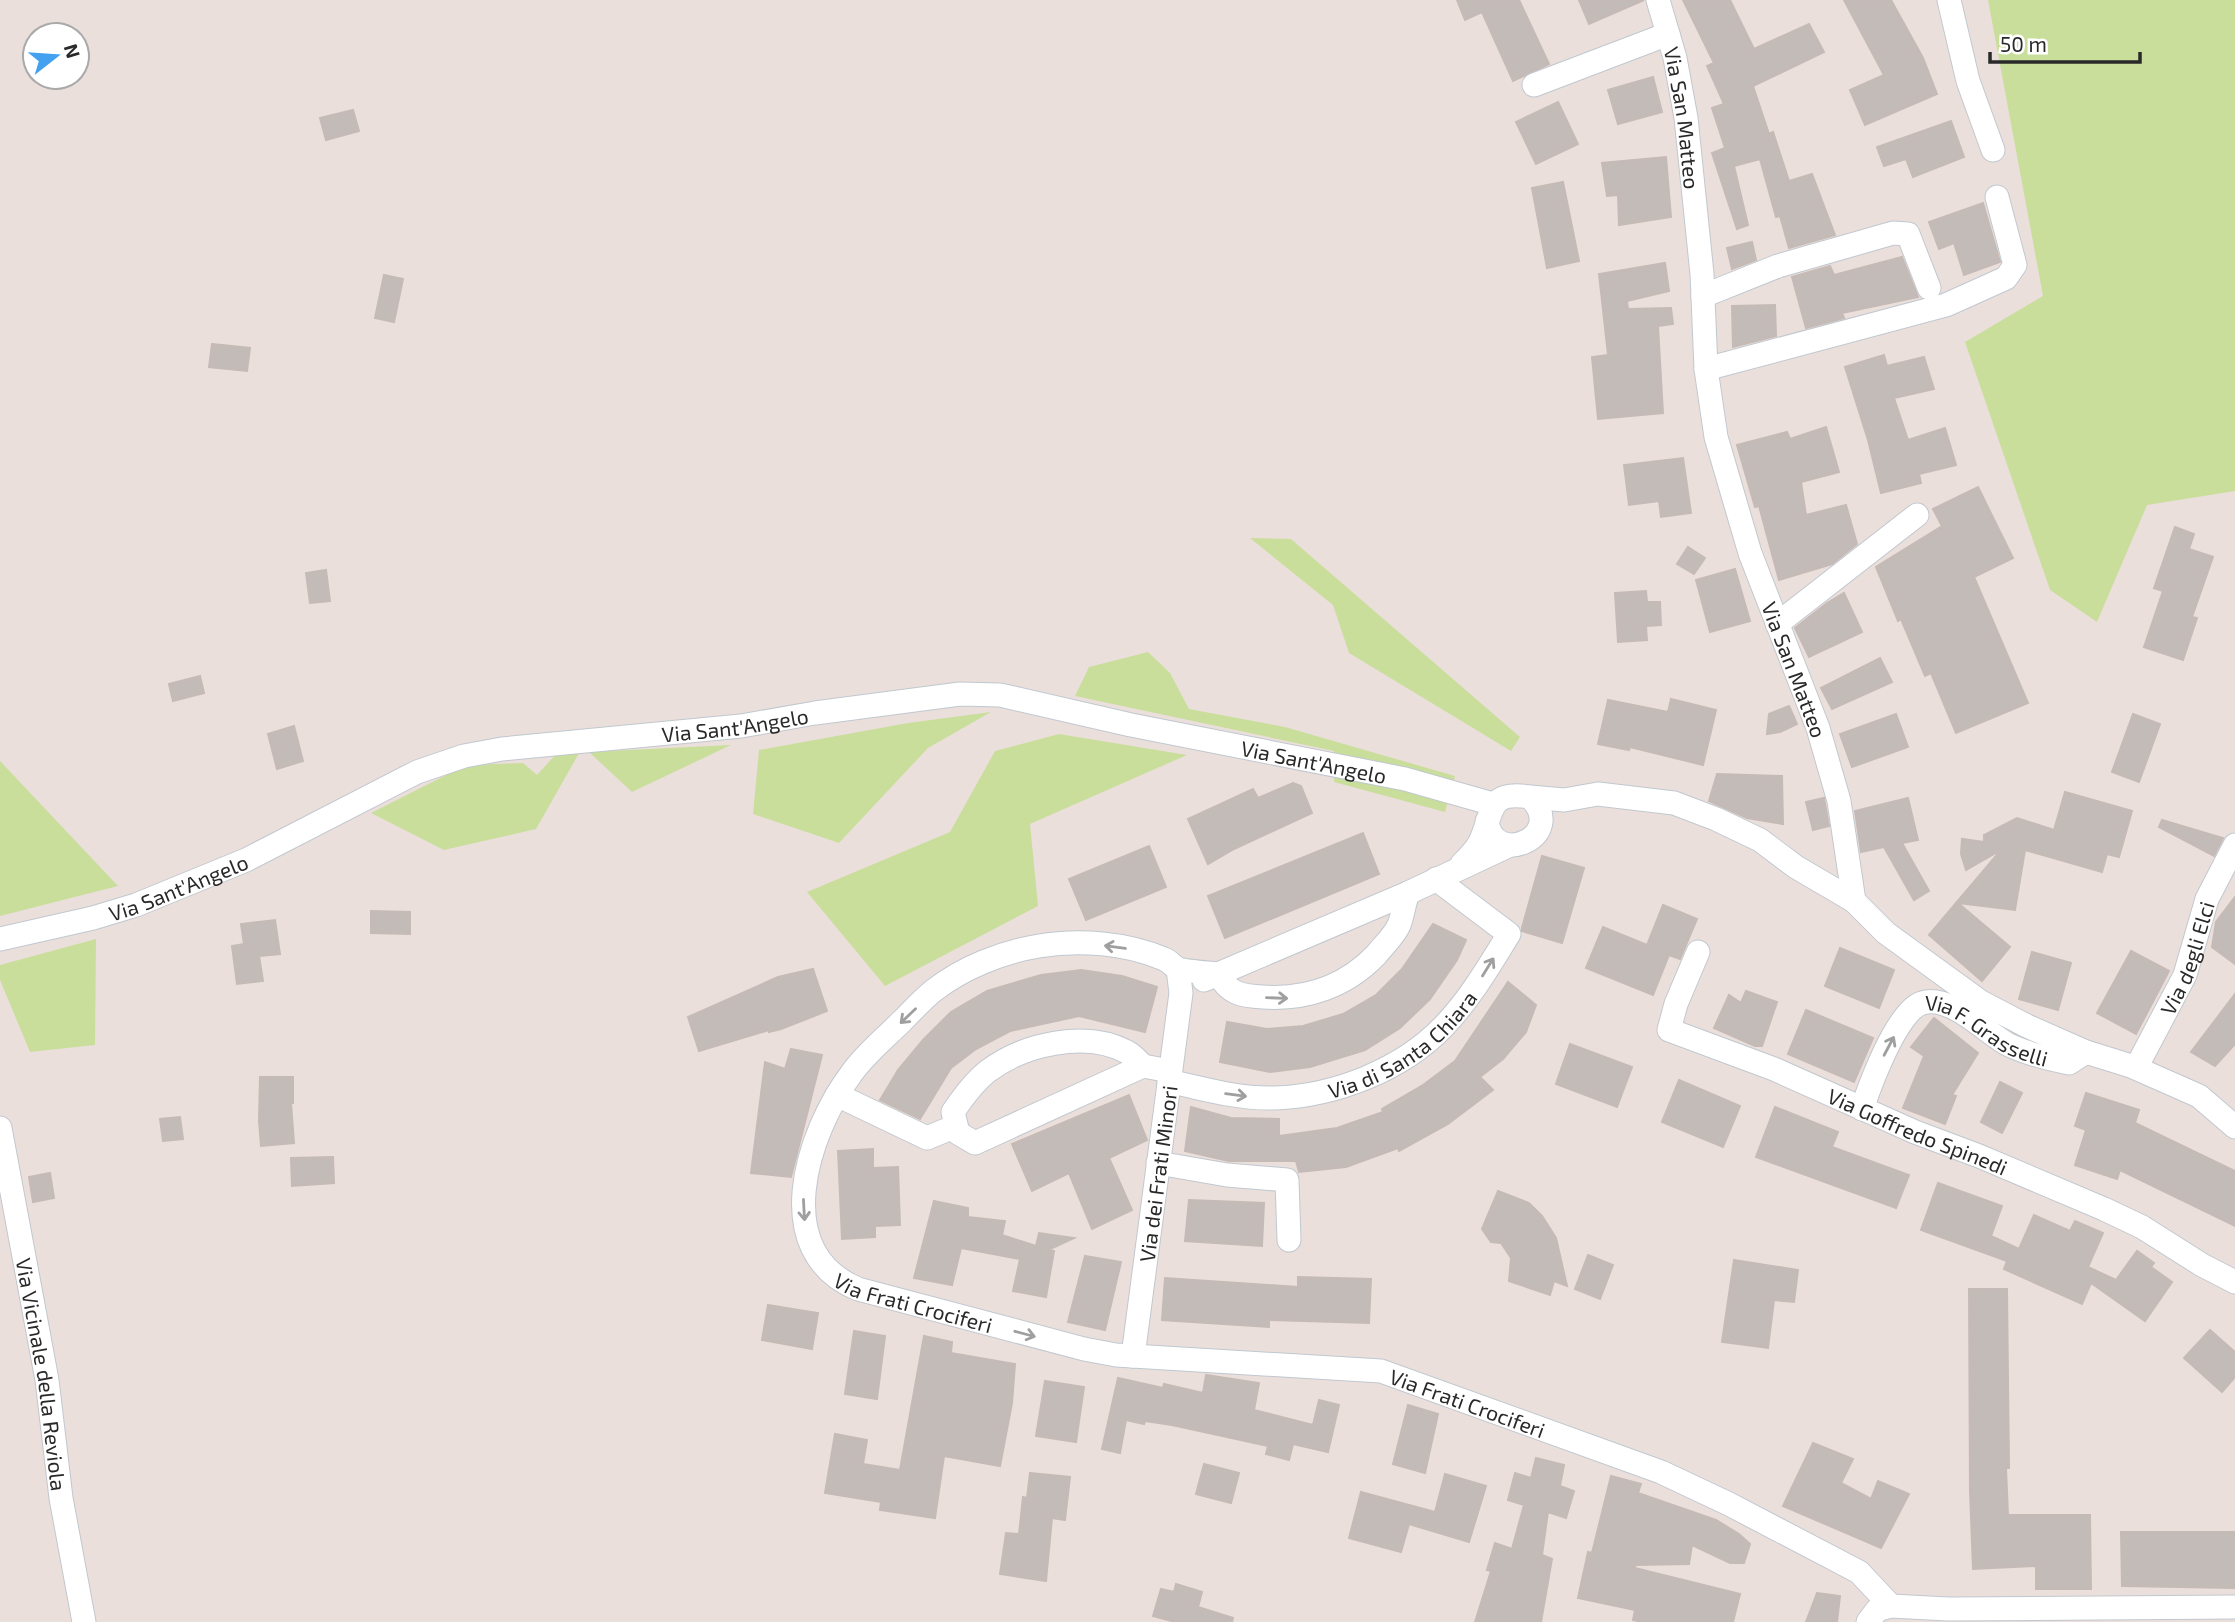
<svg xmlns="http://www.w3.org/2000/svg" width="2235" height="1622" font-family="'Exo 2',sans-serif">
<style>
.green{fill:#cade9b}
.building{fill:#c3bbb7;stroke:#c6bab6;stroke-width:2}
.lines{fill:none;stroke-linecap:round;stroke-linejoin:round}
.street-casing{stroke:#c0c8cf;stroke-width:25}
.street{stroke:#fff;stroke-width:23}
.oneway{stroke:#9f9f9f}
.labels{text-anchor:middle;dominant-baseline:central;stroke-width:7;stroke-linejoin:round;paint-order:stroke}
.street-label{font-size:21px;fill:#292929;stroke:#fff}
</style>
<rect width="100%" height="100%" fill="#ebdfdc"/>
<!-- green -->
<g class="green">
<path d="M1988,0h247v491l-88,14 -50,117 -47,-32 -85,-248 78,-46z"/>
<path d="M1250,538l41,1 229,198 -9,14 -162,-98 -16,-48z"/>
<path d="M1148,652l22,21 19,36 96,18 170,49 -10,36 -111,-30v-31l-259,-55 14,-29z"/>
<path d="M991,712l-63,36 -89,95 -86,-29 6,-64 149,-27z"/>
<path d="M1059,734l128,21 -157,69 8,82 -153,80 -78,-94 143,-60 45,-81z"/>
<path d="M731,745l-99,47 -43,-40z"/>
<path d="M582,748l-46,81 -92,21 -73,-37 95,-48 57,-2 14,12 21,-23z"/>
<path d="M0,761l118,125 -118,30z"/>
<path d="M96,939l-1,106 -65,7 -30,-72v-15z"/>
</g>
<!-- building -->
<g class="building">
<path d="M1457,0h62l30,64 -36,17 -31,-69 -17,8z"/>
<path d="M1579,0h65l-55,24z"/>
<path d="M1683,0h47l24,49 55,-25 15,28 -71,34 16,48 4,-2 16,49 23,-7 23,61 -46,13 -9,-32 -4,1 -16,-58 -26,7 14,59 -11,4 -25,-76 13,-5 -13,-40 12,-4 -17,-38 7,-3z"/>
<path d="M1844,0h47l32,58 14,36 -72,31 -15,-35 34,-15z"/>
<path d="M1653,77l9,35 -44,12 -10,-34z"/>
<path d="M1558,102l20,42 -42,20 -20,-42z"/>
<path d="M353,110l6,21 -33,9 -6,-22z"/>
<path d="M1951,121l13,36 -51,20 -7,-18 -22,7 -7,-19z"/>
<path d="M1666,157l5,60 -52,8 -1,-30 -11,1 -5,-33z"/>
<path d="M1563,182l16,79 -32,7 -15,-80z"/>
<path d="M1983,203l17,59 -36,13 -10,-32 -15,6 -10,-27z"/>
<path d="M1752,242l4,18 -24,9 -5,-21z"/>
<path d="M1902,257l16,40 -76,16 2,5 -38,10 -14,-51 38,-11 4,9z"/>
<path d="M1665,263l4,28 -42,10 1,8 43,-1 2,16 -15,2 5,87 -65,6 -6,-62 16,-2 -9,-81z"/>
<path d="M384,275l19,4 -9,43 -19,-4z"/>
<path d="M1775,305l1,31 -43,11 -1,-41z"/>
<path d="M212,344l38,4 -3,23 -38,-4z"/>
<path d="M1884,355l3,11 37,-9 10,32 -40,9 14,42 37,-12 11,37 -37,9 2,9 -40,10 -13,-53 -23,-73z"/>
<path d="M1826,427l13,45 -38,10 5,33 40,-10 11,39 -25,20 -53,16 -20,-74 -4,1 -18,-62 50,-13 3,7z"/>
<path d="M1683,458l8,55 -30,4 -2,-16 -30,4 -5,-40z"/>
<path d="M1978,487l35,71 -39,19 54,126 -72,30 -25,-60 -6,3 -24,-57 -3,2 -22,-54 66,-41 -9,-17z"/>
<path d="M2175,527l19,7 -5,15 24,8 -21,60 5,1 -14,42 -39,-13 19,-56 -9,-3z"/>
<path d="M1688,547l17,11 -11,16 -17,-10z"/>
<path d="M1735,569l15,52 -40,11 -14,-52z"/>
<path d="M326,570l4,31 -20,2 -4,-30z"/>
<path d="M1646,591l1,11h13l1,23 -15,1 1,14 -29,2 -3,-49z"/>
<path d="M1844,593l18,39 -53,25 -14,-29 32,-25z"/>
<path d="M1880,658l12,24 -60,27 -11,-21z"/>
<path d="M200,676l4,17 -31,8 -4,-17z"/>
<path d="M1671,699l45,11 -13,55 -73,-18 -1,3 -31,-6 10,-44 60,12z"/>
<path d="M1789,706l8,18 -17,8 -13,2 2,-20z"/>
<path d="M1896,714l12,33 -56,20 -12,-33z"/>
<path d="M2133,714l27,10 -21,58 -27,-10z"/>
<path d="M294,726l9,35 -26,8 -9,-35z"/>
<path d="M1717,774l65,2 1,48 -36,-6 -38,-17z"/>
<path d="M1293,783l8,3 11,27 -78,36 -26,15 -20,-45 65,-30 5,9z"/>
<path d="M2065,792l67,19 -13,46 -12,-3 -5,18 -77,-22 -10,60 -57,-7 52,44 -28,34 -53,-46 72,-85 -35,20 -5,-16 1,-15 22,3v-7l33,-17 37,12z"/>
<path d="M1824,798l5,28 -16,4 -7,-28z"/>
<path d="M1908,798l10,42 -16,3 27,48 -15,9 -30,-53 -23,5 -6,-41z"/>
<path d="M2162,820l61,18 -9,18 -55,-29z"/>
<path d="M1363,833l16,41 -154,64 -17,-42z"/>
<path d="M1149,846l17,41 -80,33 -17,-41z"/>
<path d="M1542,856l42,12 -22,75 -40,-12v-3z"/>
<path d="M2235,897v67l-23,-17 4,-25z"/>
<path d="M1663,905l34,14 -17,40 -11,-4 -16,40 -67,-27 17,-41 44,18z"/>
<path d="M371,911l39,1v22l-39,-1z"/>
<path d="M275,920l5,34 -21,2 4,25 -26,3 -5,-38 12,-2 -3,-20z"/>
<path d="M1433,924l33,16 -9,20 -27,39 -30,29 -35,22 -55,17 -40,5 -50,-10 7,-40 40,7 36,-3 40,-12 33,-19 26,-26z"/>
<path d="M1840,948l54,22 -15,38 -54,-22z"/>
<path d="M2131,951l38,20 -33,63 -39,-21z"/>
<path d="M2032,952l39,11 -13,47 -39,-11z"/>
<path d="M813,969l14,42 -46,18 -12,3v-2l-70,21 -11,-34 90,-40z"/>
<path d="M1081,970l41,6 35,11 -12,45 -66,-16 -69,15 -34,18 -25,19 -31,51 -40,-19 18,-30 25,-30 28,-28 36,-21 54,-16z"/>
<path d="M1508,982l28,23 -10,27 -23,27 -23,18 13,13 -45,34 -49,27 -1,-3 -52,19 -47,5 -3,-11h-67l-44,-10 6,-44 40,11 48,1v17l58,-8 46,-16 -1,-3 41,-24 32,-24z"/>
<path d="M1746,991l31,11 -15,44h-7l-41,-18 15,-33 12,8z"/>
<path d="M2235,994v50l-20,22 -24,-14z"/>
<path d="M1806,1010l67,28 -19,44 -66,-28z"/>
<path d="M1934,1018l44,35 -26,42 4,1 -11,28 -42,-16 21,-52 -13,-9z"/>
<path d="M1570,1044l62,23 -15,40 -61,-23z"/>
<path d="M791,1049l31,6 -31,122 -40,-4 14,-111 20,7z"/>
<path d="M260,1077h33v26h-2l3,40 -33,3 -2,-25z"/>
<path d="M1679,1080l61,26 -17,41 -61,-25z"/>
<path d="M2000,1082l22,11 -20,40 -21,-11z"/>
<path d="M2086,1093l53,17 -4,13 100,48v55l-115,-56 -3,9 -42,-14 11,-35 -11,-4z"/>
<path d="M1129,1095l18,45 -38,18 23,52 -40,19 -23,-56 -37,18 -20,-47z"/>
<path d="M1775,1107l63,25 -6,15 77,28 -13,33 -140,-51z"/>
<path d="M180,1117l3,22 -20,2 -3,-22z"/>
<path d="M873,1149v19l25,-1 2,58 -25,1v11l-33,2 -4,-88z"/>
<path d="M333,1157l1,26 -42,3 -1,-28z"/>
<path d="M50,1173l4,25 -21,4 -4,-25z"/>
<path d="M1938,1183l64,23 -11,30 28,13 15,-34 36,16 5,-10 28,12 -15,34 28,13 21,-29 17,12 -3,4 21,15 -27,39 -54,-38 -9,21 -78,-35 3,-8 -86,-31z"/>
<path d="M1498,1191l31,12 13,13 14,22 11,48 -13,-5 -4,14 -41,-14 2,-23 -10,-15 -10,-1 -9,-13z"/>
<path d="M1189,1200l75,3 -2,43 -77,-5z"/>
<path d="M934,1201l34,7v9l37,4 -3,14 34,11 3,-13 35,5 -26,12 6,1 -8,46 -33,-6 7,-32 -59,-11 -9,37 -38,-7z"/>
<path d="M1588,1255l25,10 -13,34 -25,-10z"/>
<path d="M1085,1256l36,6 -16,68 -37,-8z"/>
<path d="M1734,1260l64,10 -4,32 -20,-2 -6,48 -46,-6z"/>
<path d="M1298,1277l73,2 -2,44 -100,-3v7l-107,-7 3,-42 133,9z"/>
<path d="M1969,1289h38l2,179h-3l2,47h82l1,74h-55v-23l-63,3 -3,-78z"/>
<path d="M768,1305l50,8 -6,36 -50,-9z"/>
<path d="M2210,1330l25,22v25l-13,15 -38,-34z"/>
<path d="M854,1331l31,5 -8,63 -32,-5z"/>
<path d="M924,1336l28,6 -1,11 64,11 -3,39 -12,63 -56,-10 -9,62 -55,-8 1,-8 -56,-9 10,-59 32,6 -4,24 37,6z"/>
<path d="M1206,1375l53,8 -5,27 59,15 6,-25 20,5 -11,47 -35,-8 -4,16 -23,-6 2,-8 -96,-21 -27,-4 -1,3 -18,-4 -6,33 -18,-4 16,-71 45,10 1,-4 39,9z"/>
<path d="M1045,1381l39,6 -8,55 -40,-6z"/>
<path d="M1408,1405l30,9 -13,59 -32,-9z"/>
<path d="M1813,1443l40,16 -12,24 30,16 7,-18 31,13 -28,54 -98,-42z"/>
<path d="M1536,1458l28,7 -4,21 14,5 -8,27 -18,-6 -6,43 10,4 -11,63h-66l16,-51 -4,-1 8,-27 17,6 12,-44 -16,-5 7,-27 16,5z"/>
<path d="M1204,1464l35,9 -8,30 -35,-9z"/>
<path d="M1030,1473l40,4 -5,43 -13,-2 -6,63 -46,-7 6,-41 13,1 4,-37 4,1z"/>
<path d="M1445,1474l41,12 -17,56 -60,-18 -8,28 -52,-14 12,-46 74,20z"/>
<path d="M1611,1476l30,8 -3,9 78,27 23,14 11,10 -6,19h-14l-38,-18 -3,19 -54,1v3l105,26 -7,28h-91l-9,-2 2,-10 -57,-12 10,-46 4,1z"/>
<path d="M2121,1532h114v56l-113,-2z"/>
<path d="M1176,1584l26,8 -4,15 35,11 -1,4h-57l-22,-6 8,-27 13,3z"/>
<path d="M1817,1593l23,3 -3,26h-31z"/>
</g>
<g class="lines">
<defs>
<g id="street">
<path id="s1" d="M1658,0l17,58 11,60 16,156 4,95 10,68 34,116 68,175 21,73 15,100 32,32 95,69 46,24 59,26 45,14 68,30 36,31"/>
<path d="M1949,0l19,81 25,69"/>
<path d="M1534,85l134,-51"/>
<path d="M1703,296l75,-30 115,-33 15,1 21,54"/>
<path d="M1706,369l240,-64 60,-27 9,-13 -18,-68"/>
<path d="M1777,624l140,-109"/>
<path d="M1530,797l34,3 34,-6 76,9 42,16 44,21 36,27 58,34"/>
<path d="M1462,864c7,-7 13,-13 18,-22 14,-29 6,-52 50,-45 39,39 -37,72 -43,24"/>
<path id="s2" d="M0,939l93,-21 43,-13 110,-45 171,-88 47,-16 38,-7 239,-23 74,-13 145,-19 40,1 131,30 274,54 88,25"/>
<path id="s3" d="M1698,952l-22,52 -7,26 105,39 141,63 64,24 125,53 38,18 60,38 33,17"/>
<path id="s4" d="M1218,974c-8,-1 -36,-3 -41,-6 -5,-2 -7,-7 -13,-9 -37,-16 -85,-20 -125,-13 -37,6 -77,22 -106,45 -11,9 -21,20 -31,30 -17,17 -37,33 -51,53 -44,59 -83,178 7,215l226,60 32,6 265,16 280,101 68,32 130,68 32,34"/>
<path d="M1218,974c11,20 24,22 45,23 44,3 83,-11 113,-42 8,-10 18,-19 23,-30 4,-10 5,-22 9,-32"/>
<path d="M1204,980l204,-87 100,-47"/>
<path d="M1143,1066c-5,-5 -10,-11 -16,-14 -41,-22 -103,-8 -139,19 -14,11 -25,26 -35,41l5,21 17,10 168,-77 27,5"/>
<path id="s5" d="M2136,1068l49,-93 22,-76 28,-54"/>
<path id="s6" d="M1169,1081c34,8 70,18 106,17 60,-2 127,-28 169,-72 26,-27 45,-60 65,-92l-73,-55"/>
<path d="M837,1095l90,43 29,-12"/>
<path id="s7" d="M1862,1109c8,-24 35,-98 60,-106 28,-9 62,28 85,41 18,9 42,15 62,19l17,-11"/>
<path id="s8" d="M0,1128l47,252 14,118 23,124"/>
<path d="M1158,1163l69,12 60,5 2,60"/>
<path id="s9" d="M1133,1356l48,-363 -3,-24"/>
<path d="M1868,1622l9,-12 14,-4 57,3 287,-2"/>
</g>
</defs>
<!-- street casing -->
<use href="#street" class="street-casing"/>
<!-- street -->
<use href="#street" class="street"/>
</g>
<!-- one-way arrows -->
<defs><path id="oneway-shaft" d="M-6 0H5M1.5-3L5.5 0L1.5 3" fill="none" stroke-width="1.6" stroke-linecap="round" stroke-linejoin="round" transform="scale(1.75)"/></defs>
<g class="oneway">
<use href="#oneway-shaft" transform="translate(1115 947) rotate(-172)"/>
<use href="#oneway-shaft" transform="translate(1488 967) rotate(-58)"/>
<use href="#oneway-shaft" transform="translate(1277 998) rotate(2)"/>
<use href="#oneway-shaft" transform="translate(908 1016) rotate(136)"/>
<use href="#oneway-shaft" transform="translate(1889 1046) rotate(-62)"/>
<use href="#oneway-shaft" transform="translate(1236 1095) rotate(7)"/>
<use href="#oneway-shaft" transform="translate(804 1210) rotate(87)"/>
<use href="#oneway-shaft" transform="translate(1025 1334) rotate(15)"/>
</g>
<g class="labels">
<!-- street labels -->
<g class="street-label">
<text stroke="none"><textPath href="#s1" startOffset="121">Via San Matteo</textPath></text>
<text stroke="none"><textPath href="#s1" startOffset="688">Via San Matteo</textPath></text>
<text stroke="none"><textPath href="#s2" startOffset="774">Via Sant'Angelo</textPath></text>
<text stroke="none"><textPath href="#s2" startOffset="1362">Via Sant'Angelo</textPath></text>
<text stroke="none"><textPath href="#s2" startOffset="186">Via Sant'Angelo</textPath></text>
<text stroke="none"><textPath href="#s5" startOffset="122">Via degli Elci</textPath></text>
<text stroke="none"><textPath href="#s7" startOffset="196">Via F. Grasselli</textPath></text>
<text stroke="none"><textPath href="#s6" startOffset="250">Via di Santa Chiara</textPath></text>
<text stroke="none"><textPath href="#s3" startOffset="352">Via Goffredo Spinedi</textPath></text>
<text stroke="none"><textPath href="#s9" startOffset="184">Via dei Frati Minori</textPath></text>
<text stroke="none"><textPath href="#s4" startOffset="723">Via Frati Crociferi</textPath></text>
<text stroke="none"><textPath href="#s8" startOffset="250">Via Vicinale della Reviola</textPath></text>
<text stroke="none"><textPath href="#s4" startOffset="1290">Via Frati Crociferi</textPath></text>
</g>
</g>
<!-- north arrow -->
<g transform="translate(56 56) rotate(73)"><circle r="33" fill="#ffffff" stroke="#a9a9a9" stroke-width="2"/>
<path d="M0-5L12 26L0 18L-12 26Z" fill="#44a1ef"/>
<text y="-10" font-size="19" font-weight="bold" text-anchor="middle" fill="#292929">N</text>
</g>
<!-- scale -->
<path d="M1990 52v10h150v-10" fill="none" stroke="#292929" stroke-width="3.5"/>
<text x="2000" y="52" font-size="21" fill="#292929" stroke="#ffffff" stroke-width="5" paint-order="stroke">50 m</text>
</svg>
